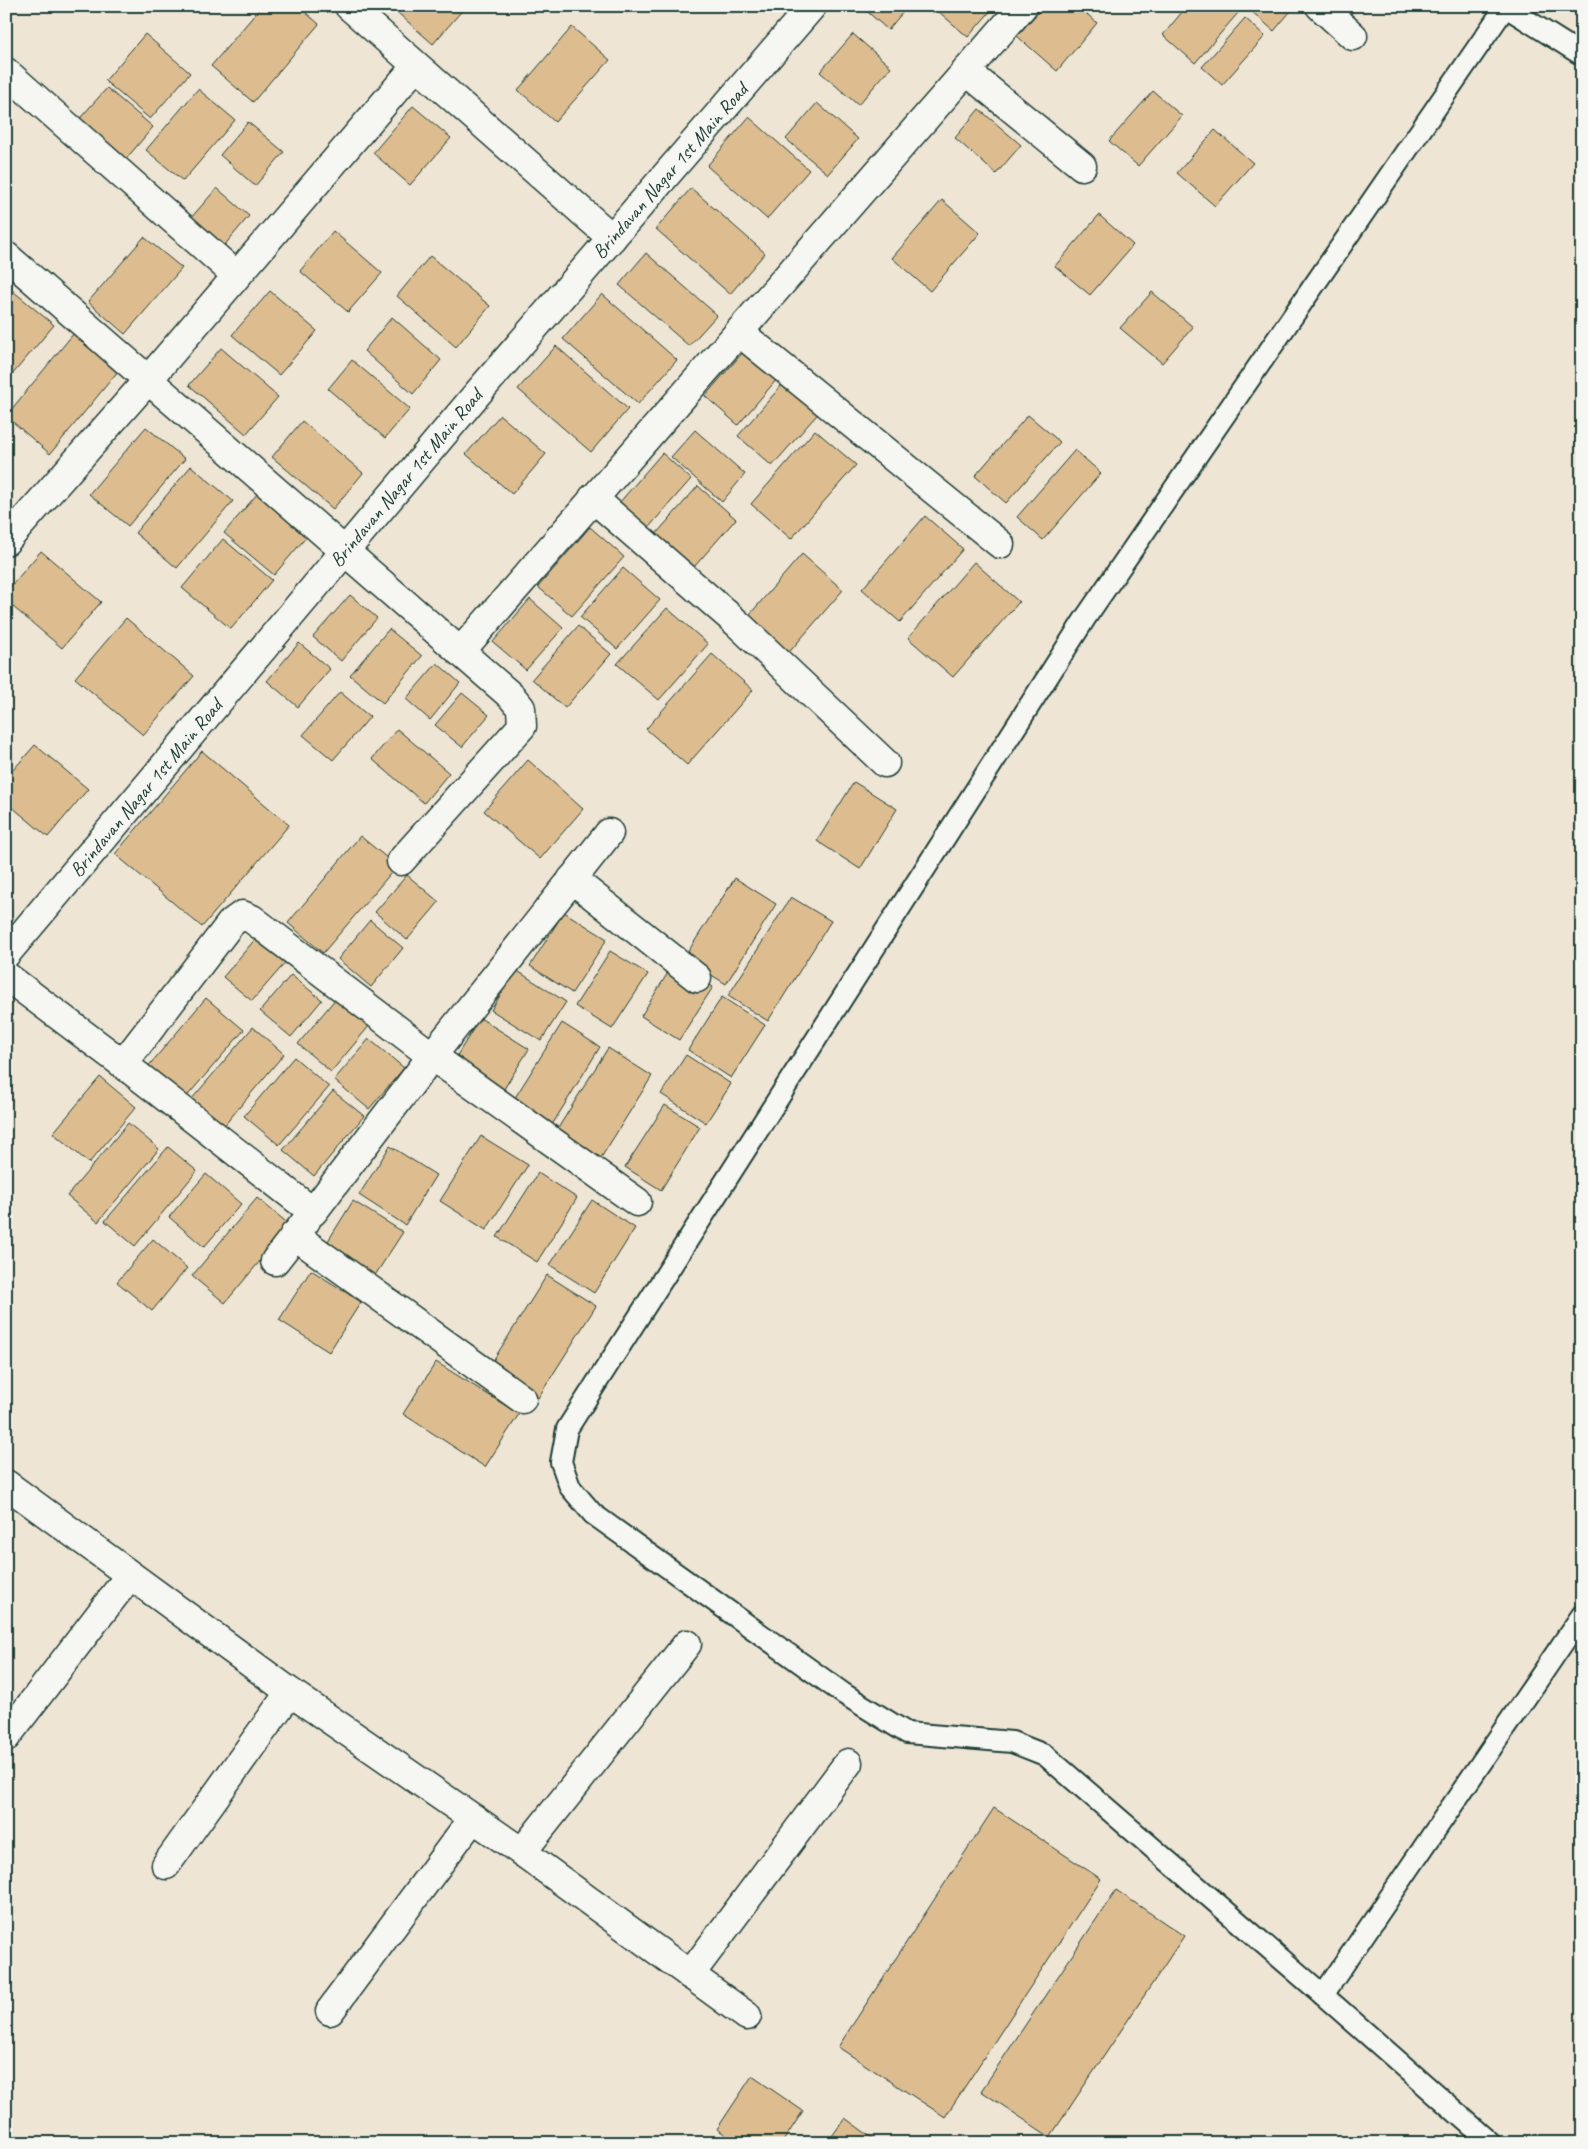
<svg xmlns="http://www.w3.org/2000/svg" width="1588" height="2149" font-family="Caveat,sans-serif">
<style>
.building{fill:#ddbd90;stroke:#1f3d34}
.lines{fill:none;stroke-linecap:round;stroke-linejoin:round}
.service-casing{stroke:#1f3d34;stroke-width:24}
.minor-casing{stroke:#1f3d34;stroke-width:31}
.service{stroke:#f6f6f2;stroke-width:20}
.minor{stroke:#f6f6f2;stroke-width:28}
.labels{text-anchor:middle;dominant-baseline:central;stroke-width:4.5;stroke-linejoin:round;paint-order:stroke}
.street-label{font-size:20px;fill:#1f3d34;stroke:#f6f6f2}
</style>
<rect width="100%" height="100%" fill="#eee5d5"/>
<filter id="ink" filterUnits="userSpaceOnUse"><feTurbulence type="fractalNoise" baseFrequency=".02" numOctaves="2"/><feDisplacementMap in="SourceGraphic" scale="10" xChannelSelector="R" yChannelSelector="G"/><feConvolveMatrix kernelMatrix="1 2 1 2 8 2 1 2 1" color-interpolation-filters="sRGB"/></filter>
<g filter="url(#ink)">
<!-- building -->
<g class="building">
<path d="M262,6h36l21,18 -66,78 -42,-36z"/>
<path d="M390,6h76l-33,38z"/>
<path d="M861,6h47l-20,24z"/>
<path d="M932,6h63l-27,31z"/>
<path d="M1044,6h34l19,17 -40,48 -40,-35z"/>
<path d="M1187,6h57l-49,57 -32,-28z"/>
<path d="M1254,6h41l-21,25 -24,-21z"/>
<path d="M1338,6h19l-8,10z"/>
<path d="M1245,18l20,18 -43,49 -20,-18z"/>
<path d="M572,27l38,33 -55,62 -37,-32z"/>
<path d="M145,34l45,39 -40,46 -45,-38z"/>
<path d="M853,34l38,33 -33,38 -38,-33z"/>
<path d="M107,88l46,39 -33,39 -47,-40z"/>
<path d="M198,89l37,31 -52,61 -37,-31z"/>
<path d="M1153,91l29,25 -44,50 -29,-25z"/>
<path d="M817,103l41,36 -30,35 -42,-35z"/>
<path d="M413,106l38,32 -41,47 -37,-32z"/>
<path d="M979,109l42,36 -25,29 -41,-36z"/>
<path d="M749,117l60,53 -42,49 -60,-53z"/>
<path d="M248,122l36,30 -29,34 -35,-31z"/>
<path d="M1215,130l38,33 -38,43 -38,-33z"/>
<path d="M217,188l32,28 -26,31 -33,-28z"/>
<path d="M691,188l74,65 -35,41 -74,-65z"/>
<path d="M942,200l38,33 -50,58 -38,-33z"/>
<path d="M1099,215l34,30 -43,50 -35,-29z"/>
<path d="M333,231l49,42 -34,39 -48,-41z"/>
<path d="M144,237l38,31 -57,66 -37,-32z"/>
<path d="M646,253l71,62 -28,31 -70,-61z"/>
<path d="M430,256l60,50 -34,41 -59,-51z"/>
<path d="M8,287l46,38 -48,57v-93z"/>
<path d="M270,291l47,40 -38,44 -47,-40z"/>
<path d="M1152,292l41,35 -31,36 -42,-35z"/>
<path d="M602,294l75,66 -39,44 -75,-65z"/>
<path d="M392,317l49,43 -28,34 -49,-43z"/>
<path d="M74,333l45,37 -69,84 -44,-38z"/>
<path d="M750,344l33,28 -45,53 -33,-29z"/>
<path d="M556,346l72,63 -37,43 -73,-63z"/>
<path d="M221,348l57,49 -32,37 -57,-49z"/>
<path d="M352,360l58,49 -25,29 -57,-49z"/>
<path d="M787,379l35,30 -50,57 -34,-30z"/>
<path d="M500,415l46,39 -34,40 -46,-40z"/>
<path d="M1028,415l32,27 -54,61 -31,-27z"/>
<path d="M302,421l61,52 -30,36 -61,-52z"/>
<path d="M146,427l39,32 -57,67 -39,-32z"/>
<path d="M695,430l50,44 -23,28 -51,-45z"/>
<path d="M815,430l41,35 -65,74 -40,-35z"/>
<path d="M1075,450l26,23 -58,67 -26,-23z"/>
<path d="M662,453l29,26 -49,56 -29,-25z"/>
<path d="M191,466l42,35 -56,67 -42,-35z"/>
<path d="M698,486l38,33 -49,56 -38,-33z"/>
<path d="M258,493l50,42 -34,40 -50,-42z"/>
<path d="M925,516l38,33 -63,73 -38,-33z"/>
<path d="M590,527l34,30 -52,59 -34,-29z"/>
<path d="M223,539l49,41 -41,49 -49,-41z"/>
<path d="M41,551l60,51 -39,46 -56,-47v-9z"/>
<path d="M802,554l41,36 -58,67 -41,-36z"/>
<path d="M974,562l45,40 -66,75 -45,-39z"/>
<path d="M623,568l37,32 -43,49 -37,-32z"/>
<path d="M350,595l27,23 -36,43 -28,-24z"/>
<path d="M530,599l33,29 -37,42 -33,-28z"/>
<path d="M667,608l41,36 -49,56 -42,-36z"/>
<path d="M126,618l68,58 -51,59 -68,-57z"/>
<path d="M578,626l33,28 -46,54 -33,-29z"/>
<path d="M389,629l33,27 -39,47 -33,-28z"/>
<path d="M299,643l31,26 -32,38 -31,-26z"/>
<path d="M712,654l41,36 -66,75 -41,-36z"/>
<path d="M437,663l23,20 -30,37 -24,-21z"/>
<path d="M340,692l30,25 -37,43 -30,-25z"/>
<path d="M462,693l27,22 -27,32 -27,-22z"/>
<path d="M397,729l52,44 -25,30 -52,-44z"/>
<path d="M35,745l53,44 -40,48 -42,-35v-24z"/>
<path d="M202,751l87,74 -87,102 -87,-73z"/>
<path d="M528,760l55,49 -43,50 -56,-48z"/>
<path d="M854,782l43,27 -37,60 -43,-28z"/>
<path d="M360,836l37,30 -74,87 -35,-30z"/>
<path d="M407,875l32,27 -32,38 -32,-28z"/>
<path d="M735,878l41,26 -50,80 -42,-26z"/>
<path d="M791,897l40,24 -63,100 -40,-25z"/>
<path d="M564,912l43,27 -35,54 -42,-27z"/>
<path d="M370,920l33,28 -32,39 -33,-28z"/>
<path d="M257,937l29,25 -34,39 -29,-24z"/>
<path d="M610,951l38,23 -36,55 -37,-23z"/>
<path d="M674,963l39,24 -34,53 -38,-24z"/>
<path d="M516,970l50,32 -25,39 -50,-31z"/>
<path d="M291,975l31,25 -31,37 -31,-26z"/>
<path d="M337,997l33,28 -39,47 -33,-28z"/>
<path d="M722,997l43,28 -34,53 -43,-28z"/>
<path d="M206,998l38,32 -61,71 -37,-32z"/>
<path d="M480,1018l49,31 -27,43 -49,-30z"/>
<path d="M562,1023l38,24 -50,81 -39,-24z"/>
<path d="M253,1027l31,27 -61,73 -32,-27z"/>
<path d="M369,1039l35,29 -35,41 -35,-29z"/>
<path d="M608,1048l44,28 -53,85 -44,-28z"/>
<path d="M686,1055l45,29 -25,39 -45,-29z"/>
<path d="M294,1057l35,30 -50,58 -35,-29z"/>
<path d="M100,1077l36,30 -47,56 -36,-30z"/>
<path d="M333,1091l31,25 -50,60 -31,-26z"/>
<path d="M665,1105l35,22 -39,63 -36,-23z"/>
<path d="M128,1123l31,26 -61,73 -31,-26z"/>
<path d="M481,1136l47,29 -42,65 -46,-29z"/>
<path d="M390,1146l46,29 -31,50 -46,-30z"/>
<path d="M168,1147l29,24 -62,75 -30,-25z"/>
<path d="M538,1173l39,25 -40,64 -40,-25z"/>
<path d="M206,1174l35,30 -37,43 -35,-30z"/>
<path d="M257,1198l33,27 -65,78 -33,-27z"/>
<path d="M592,1200l43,28 -41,65 -44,-28z"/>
<path d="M353,1201l50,31 -31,48 -49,-31z"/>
<path d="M153,1239l34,29 -35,43 -35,-29z"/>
<path d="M311,1270l50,32 -32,50 -50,-32z"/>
<path d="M547,1275l49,31 -58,92 -49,-31z"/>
<path d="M436,1362l83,52 -34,53 -82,-53z"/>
<path d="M994,1808l107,71 -156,238 -107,-70z"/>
<path d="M1116,1890l68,46 -134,201 -69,-46z"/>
<path d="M752,2076l51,35 -21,32h-44l-21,-14z"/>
<path d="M845,2118l34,25h-52z"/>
</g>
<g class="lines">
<defs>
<g id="service">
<path d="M1506,7l76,48"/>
<path d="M1323,1995l259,-380"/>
<path d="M1491,2143l-168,-148 -278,-240 -33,-13 -105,-9 -63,-39 -251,-180 -23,-27 -9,-25 6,-33 519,-812 420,-611"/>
</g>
<g id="minor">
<path d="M349,6l263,232"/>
<path d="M1320,6l33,30"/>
<path d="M966,71l116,95"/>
<path d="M6,72l230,203"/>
<path d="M6,256l505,440 10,12 1,18 -121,135"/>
<path d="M739,332l261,212"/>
<path d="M593,498l145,126 147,139"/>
<path d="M6,541l142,-161 268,-314"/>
<path d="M460,652l563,-646"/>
<path d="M609,833l-177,223 205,146"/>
<path d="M572,879l125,99"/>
<path d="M6,954l471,-560 335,-388"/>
<path d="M6,976l117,88 190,148 119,-156 -180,-137 -10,-4 -11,8 -108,141"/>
<path d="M294,1235l228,164"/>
<path d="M275,1261l31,-40"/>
<path d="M6,1484l284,208 232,160 225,164"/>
<path d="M6,1737l124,-162"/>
<path d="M522,1852l165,-208"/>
<path d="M166,1865l124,-173"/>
<path d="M690,1975l158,-212"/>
<path d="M330,2011l143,-193"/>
</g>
</defs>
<!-- service casing -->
<use href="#service" class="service-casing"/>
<!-- minor casing -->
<use href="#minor" class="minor-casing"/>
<!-- service -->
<use href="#service" class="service"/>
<!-- minor -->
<use href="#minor" class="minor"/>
</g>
</g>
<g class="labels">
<!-- street labels -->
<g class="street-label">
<text transform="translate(670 171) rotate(-49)">Brindavan Nagar 1st Main Road</text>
<text transform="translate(406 478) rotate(-50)">Brindavan Nagar 1st Main Road</text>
<text transform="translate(146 788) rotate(-50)">Brindavan Nagar 1st Main Road</text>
</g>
</g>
<!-- margin -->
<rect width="1588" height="2149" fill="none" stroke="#f6f6f2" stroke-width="25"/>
<rect x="12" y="12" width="1563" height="2124" fill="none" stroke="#1f3d34" stroke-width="2" filter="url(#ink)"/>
</svg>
